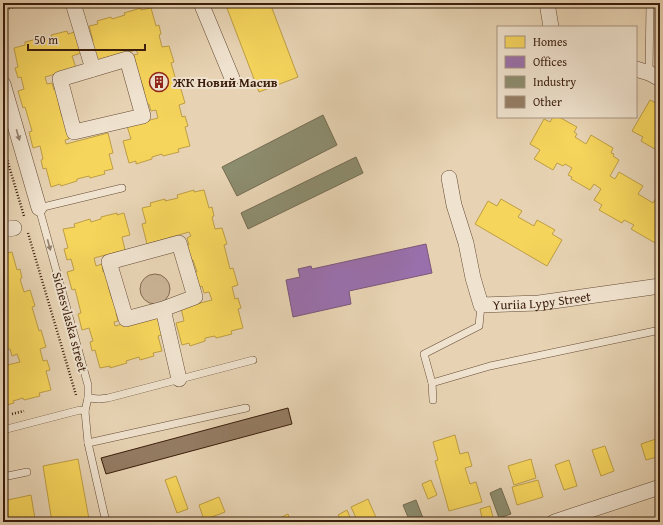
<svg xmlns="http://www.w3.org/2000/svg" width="663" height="525" font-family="'Gentium Book Plus',serif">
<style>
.green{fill:#cab497;stroke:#826952}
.homes{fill:#f6d55c;stroke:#be9e44}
.offices{fill:#9970ab;stroke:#7d577b}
.industry{fill:#8c8c6e;stroke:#746b51}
.building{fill:#947c63;stroke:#3b1e0c}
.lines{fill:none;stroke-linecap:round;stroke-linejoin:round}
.service-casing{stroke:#664b36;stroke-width:8}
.minor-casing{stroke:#664b36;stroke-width:16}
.path{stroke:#3b1e0c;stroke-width:2.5;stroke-dasharray:1 2;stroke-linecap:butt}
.service{stroke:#efe2ce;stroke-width:7}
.minor{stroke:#efe2ce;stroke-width:15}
.oneway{fill:#95806d}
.labels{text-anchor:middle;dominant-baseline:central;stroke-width:4;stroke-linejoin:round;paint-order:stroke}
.poi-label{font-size:13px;font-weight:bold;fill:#3b1e0c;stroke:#efe2ce;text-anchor:start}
.street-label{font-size:13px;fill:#3b1e0c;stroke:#efe2ce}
</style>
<rect width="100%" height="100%" fill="#e7d3b3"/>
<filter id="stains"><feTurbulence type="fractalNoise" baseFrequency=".005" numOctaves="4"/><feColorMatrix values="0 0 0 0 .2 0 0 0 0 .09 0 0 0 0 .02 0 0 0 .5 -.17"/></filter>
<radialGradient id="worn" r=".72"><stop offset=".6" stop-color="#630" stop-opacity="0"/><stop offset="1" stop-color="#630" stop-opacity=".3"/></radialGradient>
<!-- green -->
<circle class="green" cx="155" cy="289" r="15"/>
<!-- homes -->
<g class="homes">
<path d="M225,3h45l28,74 -39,15z"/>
<path d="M141,8v2l10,-2 5,18 3,-1 2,9 -2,1 3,12 7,-1 5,16 -3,1 7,24 2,-1 5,17 -6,2 3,12 3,-1 3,10 -3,1 5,19 -12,3 1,3 -16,4 -1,-2 -10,3v2l-16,5v-3l-7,2 -6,-22 8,-2 -4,-13 31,-8 -2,-8 -5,1 -2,-7 -3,1 -5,-15h3l-4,-12h-2l-4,-23 4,-1 -2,-4 -42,12 -5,-20 4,-1 -4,-15 9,-2 -1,-3 14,-4 1,2 13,-4 -1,-2z"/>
<path d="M67,31l1,3 7,-2 6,21 -9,3 4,12 -31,9 2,7 5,-1 2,7 3,-1 2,16 3,12 3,-1 4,23 -4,1 1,4 42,-11 5,20 -4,1 4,15 -9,2 1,3 -15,4 -1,-2 -12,3v2l-16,5 -1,-2 -9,3 -5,-19 -3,1 -2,-9 2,-1 -3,-13 -7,2 -4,-16 3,-1 -7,-24 -2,1 -5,-17 6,-2 -3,-12 -3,1 -3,-10 3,-1 -4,-19 11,-3v-3l16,-4v2l11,-3 -1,-2z"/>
<path d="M650,100l8,4 2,-4v52l-19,-11 2,-4 -11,-6z"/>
<path d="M553,117h6l18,10 -3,5 3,2 -2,3 11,7 5,-9 22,13 -2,5 3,1 -1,2 6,4 -9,16 5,3 4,-7 24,14 -5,8 15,9 5,-9 2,1v46l-1,-1 -2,4 -26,-15 3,-4 -10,-5 -2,3 -23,-13 3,-5 -8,-5 7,-11 -7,-5 -4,6 -19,-11 1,-2 -4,-2 4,-7 -7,-4 -2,2 -6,-3 -4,7 -19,-11 6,-9 -10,-6 14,-25 6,3z"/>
<path d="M194,190v2l10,-2 5,18 3,-1 2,9 -2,1 3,12 7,-1 5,16 -3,1 6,24 3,-1 5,17 -6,2 3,12 3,-1 3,10 -3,1 5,19 -12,3 1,3 -16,4 -1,-2 -10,2v3l-15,5 -1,-3 -7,2 -6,-22 8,-2 -3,-13 31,-8 -3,-8 -5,1 -2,-7 -3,1 -4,-15h2l-4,-12h-2l-4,-15h2l-2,-7 4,-2 -2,-4 -42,12 -5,-20 4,-1 -4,-15 9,-2 -1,-3 15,-4v2l13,-3 -1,-3z"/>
<path d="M501,199l21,12 -4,6 16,9 3,-6 18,10 -3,4 10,6 -15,26 -72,-42 13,-23 9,5z"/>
<path d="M117,213v2l7,-2 6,22 -8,2 3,13 -31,8 2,8 6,-2 1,8 4,-1 4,15h-3l4,13 2,-1 4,15h-2l2,8 -4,1 1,4 42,-11 5,20 -4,1 4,15 -9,2 1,3 -14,4 -1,-3 -13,4 1,2 -17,5v-2l-10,2 -5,-18 -3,1 -2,-9 3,-1 -4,-13 -7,2 -4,-16 3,-1 -6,-24 -3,1 -5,-18 7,-2 -3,-11 -4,1 -3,-11 4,-1 -5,-19 12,-2 -1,-3 16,-5 1,3 10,-3v-2z"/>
<path d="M12,252l5,18 3,-1 2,9 -2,1 4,13 6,-2 5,16 -3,1 7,24 2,-1 5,17 -6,2 3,12 4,-1 3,10 -4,1 5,19 -12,3 1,3 -16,4 -1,-2 -10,3 1,2 -11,3v-40l17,-4 -3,-8 -5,2 -2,-7h-3l-4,-13v-2h2l-2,-7v-73z"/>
<path d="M455,435l5,19 8,-2 4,14 -7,2 5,16 6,-2 6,20 -33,9 -14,-50 3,-1 -5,-18z"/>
<path d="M656,439l4,12v5l-14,4 -5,-16z"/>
<path d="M605,446l9,25 -13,5 -9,-26z"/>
<path d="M78,459l11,60 -14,3h-23l-9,-56z"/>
<path d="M531,459l5,19 -22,7 -6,-19z"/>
<path d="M569,460l8,26 -13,4 -9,-25z"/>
<path d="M176,476l12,33 -11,4 -12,-33z"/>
<path d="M431,480l6,15 -9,4 -6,-15z"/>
<path d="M538,480l5,17 -26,8 -5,-18z"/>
<path d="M31,495l4,24 -16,3h-16v-21z"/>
<path d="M219,497l6,15 -21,8 -5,-15z"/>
<path d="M368,499l10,23h-13v-1l-7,1 -7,-15z"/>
<path d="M490,506l4,15 -5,1h-6l-3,-13z"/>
<path d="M347,510l5,12h-10l-4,-7z"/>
<path d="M288,514l3,8h-10l-1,-4z"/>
</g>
<!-- offices -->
<path class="offices" d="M426,244l6,29 -83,18 2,13 -58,13 -7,-37 14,-3 -2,-8 13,-3 1,3z"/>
<!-- industry -->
<g class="industry">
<path d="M323,115l14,30 -100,51 -15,-29z"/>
<path d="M356,157l7,16 -115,56 -7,-16z"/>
<path d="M501,488l10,26 -12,4 -9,-25z"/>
<path d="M416,500l7,18 -10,4h-3l-7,-17z"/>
</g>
<!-- building -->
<path class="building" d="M288,408l4,16 -186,50 -5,-16z"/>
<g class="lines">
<defs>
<g id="service">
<path d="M649,73l1,-70"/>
<path d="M432,383l58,-17 170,-36"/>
<path d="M88,398l11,1 9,-1 145,-38"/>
<path d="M433,400l-1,-17 -8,-29 55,-28 2,-21"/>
<path d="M3,430l77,-20 5,1"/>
<path d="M88,443l158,-35"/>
<path d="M3,477l24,-5"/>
<path d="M106,522l-18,-79 -3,-32 3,-13v-13l-49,-177 83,-20"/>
</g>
<g id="minor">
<path d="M73,3l20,66"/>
<path d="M201,3l31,75"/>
<path d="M547,3l4,24"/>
<path d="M127,59l16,57 -69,16 -14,-53z"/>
<path d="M636,69l13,4 11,6"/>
<path d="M3,84l36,124"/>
<path id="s1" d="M449,178l5,27 12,38 7,35 8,27 58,-2 121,-17"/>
<path d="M3,230l11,-2"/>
<path d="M163,309l32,-12 -16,-54 -70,19 17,57 37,-10 16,70"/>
<path d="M554,522l106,-35"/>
</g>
</defs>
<!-- service casing -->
<use href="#service" class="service-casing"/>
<!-- minor casing -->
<use href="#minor" class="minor-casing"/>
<!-- path -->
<g class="path">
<path d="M3,10l24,-7"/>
<path d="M3,146l21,70"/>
<path d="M28,233l48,162"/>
<path d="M12,414l12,-3"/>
</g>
<!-- service -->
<use href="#service" class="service"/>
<!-- minor -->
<use href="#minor" class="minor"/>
</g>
<!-- one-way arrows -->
<defs><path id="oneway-solid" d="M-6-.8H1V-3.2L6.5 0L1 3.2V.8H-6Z"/></defs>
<g class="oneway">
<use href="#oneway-solid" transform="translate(18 135) rotate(74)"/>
<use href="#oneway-solid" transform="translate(49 245) rotate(75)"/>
</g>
<!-- icons -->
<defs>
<symbol id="building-ring" viewBox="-11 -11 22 22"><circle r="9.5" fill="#efe2ce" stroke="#8f2418" stroke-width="1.5"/><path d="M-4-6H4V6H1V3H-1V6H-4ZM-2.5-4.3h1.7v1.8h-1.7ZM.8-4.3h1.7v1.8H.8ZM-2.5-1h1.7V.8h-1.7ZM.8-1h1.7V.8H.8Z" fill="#8f2418"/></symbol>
</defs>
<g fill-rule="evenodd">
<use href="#building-ring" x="148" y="71" width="22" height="22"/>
</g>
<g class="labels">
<!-- poi labels -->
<g class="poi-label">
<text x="173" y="82">ЖК Новий Масив</text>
</g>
<!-- street labels -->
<g class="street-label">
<text stroke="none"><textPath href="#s1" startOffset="192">Yuriia Lypy Street</textPath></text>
<text transform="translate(70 322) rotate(75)">Sichesvlaska street</text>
</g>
</g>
<!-- margin -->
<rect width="663" height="525" fill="none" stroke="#e7d3b3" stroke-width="16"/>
<rect x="4" y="4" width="655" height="517" fill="none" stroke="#3b1e0c" stroke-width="2"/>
<rect x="8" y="8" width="647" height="509" fill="none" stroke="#3b1e0c"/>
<!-- legend -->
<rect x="497" y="26" width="140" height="92" fill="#efe2ce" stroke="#a79480"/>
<rect x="505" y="36" width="20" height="12" fill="#f6d55c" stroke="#a79480"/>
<text x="533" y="46" font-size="12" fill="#3b1e0c">Homes</text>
<rect x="505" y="56" width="20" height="12" fill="#9970ab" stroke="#a79480"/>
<text x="533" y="66" font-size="12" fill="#3b1e0c">Offices</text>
<rect x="505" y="76" width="20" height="12" fill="#8c8c6e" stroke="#a79480"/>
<text x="533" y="86" font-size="12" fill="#3b1e0c">Industry</text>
<rect x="505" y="96" width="20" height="12" fill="#947c63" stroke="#a79480"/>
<text x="533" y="106" font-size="12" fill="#3b1e0c">Other</text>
<!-- scale -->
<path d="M28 44v6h117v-6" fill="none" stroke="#3b1e0c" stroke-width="2"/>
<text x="34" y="44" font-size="12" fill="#3b1e0c" stroke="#efe2ce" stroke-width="3" paint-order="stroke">50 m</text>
<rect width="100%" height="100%" filter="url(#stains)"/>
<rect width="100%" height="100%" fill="url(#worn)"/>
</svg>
